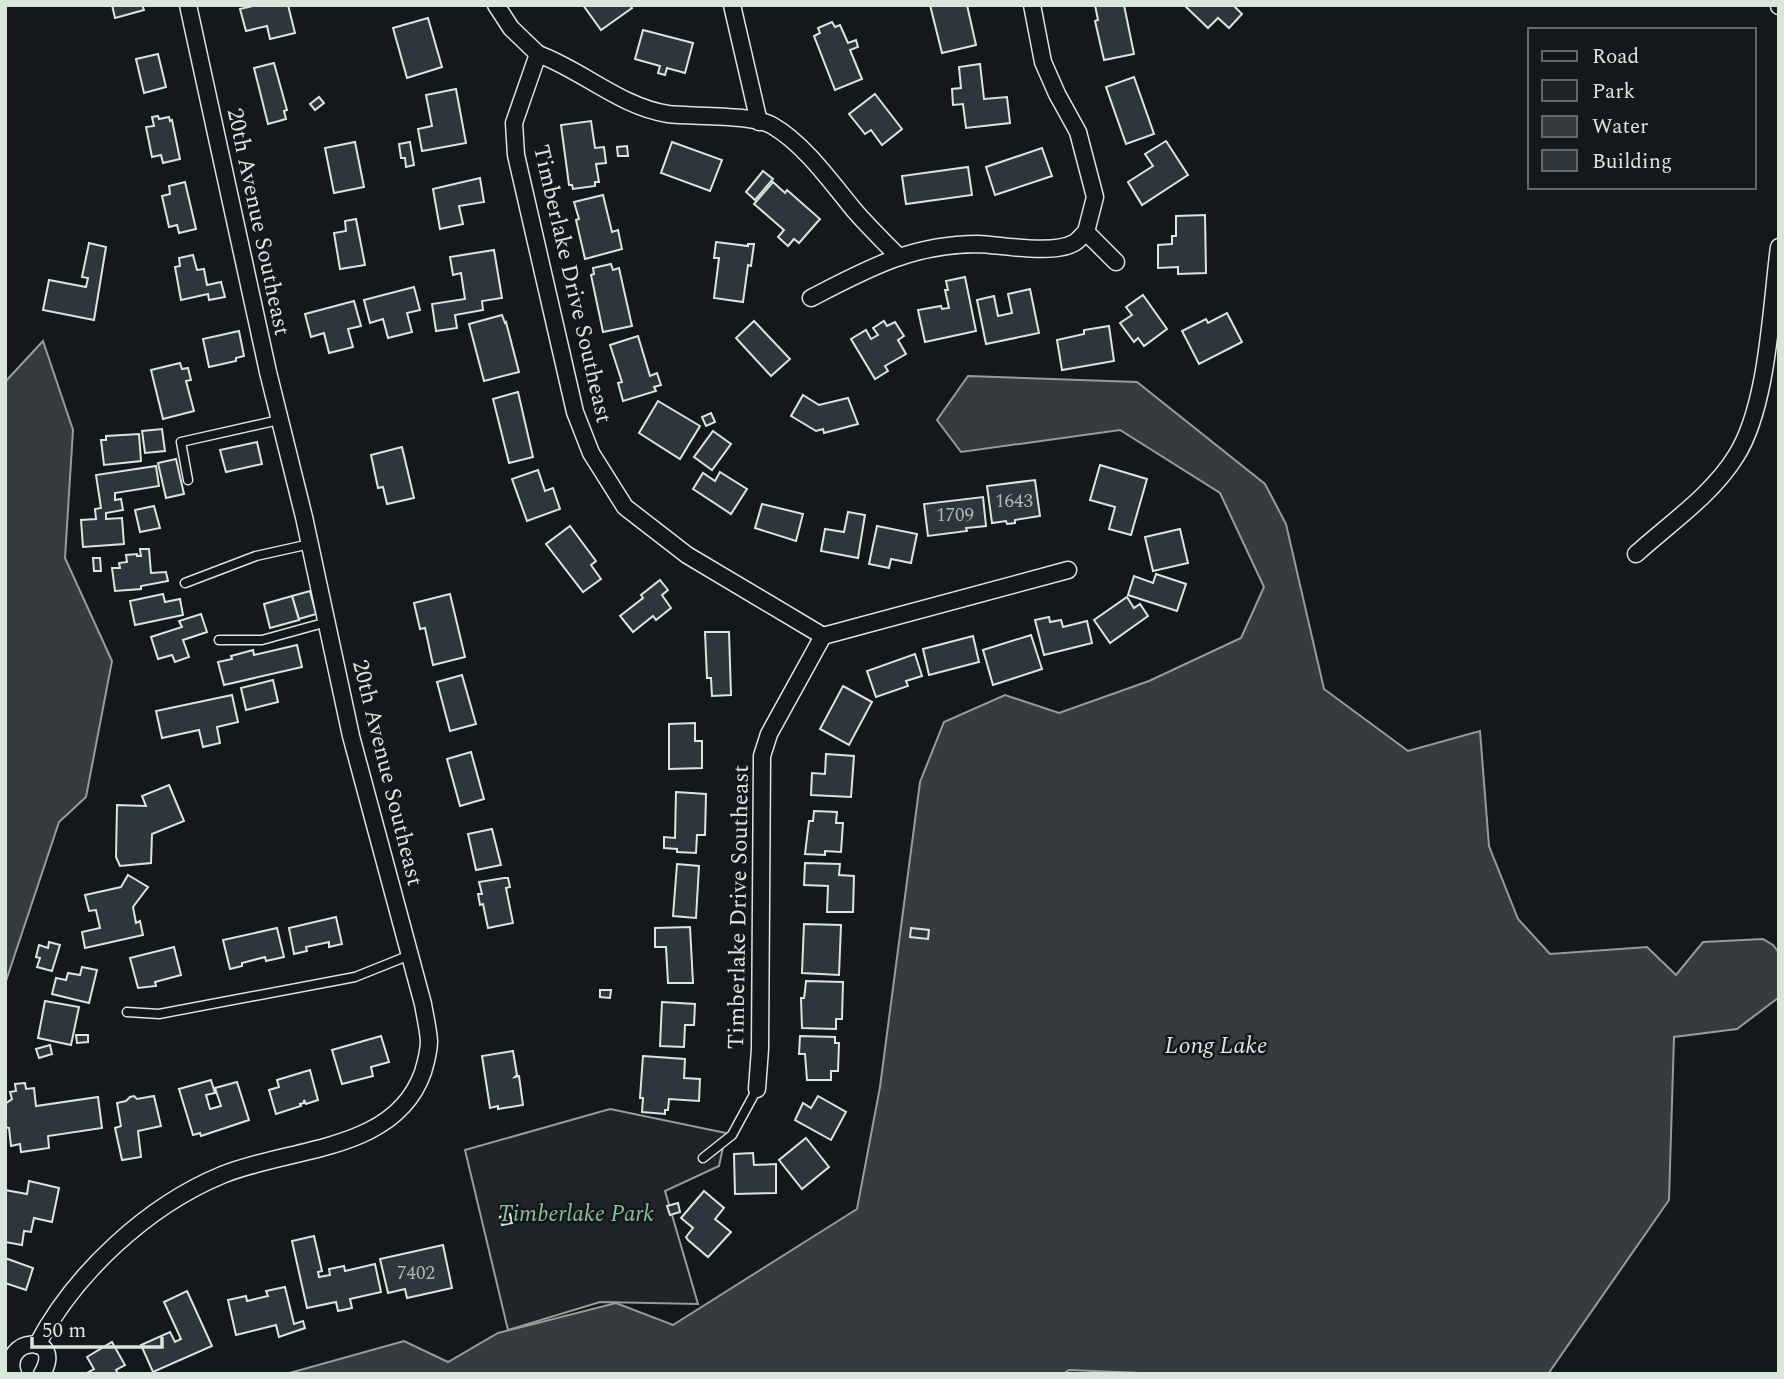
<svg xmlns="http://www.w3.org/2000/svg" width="1784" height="1379" font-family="Spectral,serif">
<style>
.green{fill:#202428;stroke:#939e99;stroke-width:2}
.water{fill:#363b3e;stroke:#939e99;stroke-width:2}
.building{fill:#2c363c;stroke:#d8e6dc;stroke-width:2}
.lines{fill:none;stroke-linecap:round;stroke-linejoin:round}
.lane-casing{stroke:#d8e6dc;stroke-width:11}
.street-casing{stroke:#d8e6dc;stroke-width:19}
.lane{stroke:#14181c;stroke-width:8}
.street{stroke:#14181c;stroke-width:16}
.labels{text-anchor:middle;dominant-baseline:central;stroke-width:5;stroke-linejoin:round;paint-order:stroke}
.number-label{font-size:19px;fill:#adbab4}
.street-label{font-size:23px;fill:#d8e6dc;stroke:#14181c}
.park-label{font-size:23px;font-style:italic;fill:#8ac095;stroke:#14181c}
.water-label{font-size:24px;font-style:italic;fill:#d8e6dc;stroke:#14181c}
</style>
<rect width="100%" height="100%" fill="#14181c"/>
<!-- green -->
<path class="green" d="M610,1109l116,24 -7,33 -54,25 33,113 -98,-2 -92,28 -43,-180z"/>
<!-- water -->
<g class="water">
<path d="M43,341l30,89 -8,128 47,103 -26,136 -27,25 -54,162v-602z"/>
<path d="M968,376l169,6 128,102 21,40 38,165 84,62 72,-20 9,115 29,73 32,35 97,-7 29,28 27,-33 60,-3 10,6 6,8 -1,45 -41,31 -63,8 -5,163 -121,174h-383l-96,-4 -6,4h-777l118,-33 44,21 50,-29 118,-30 57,22 184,-116 23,-122 40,-305 24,-60 61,-27 54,18 90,-32 92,-43 23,-51 -44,-94 -100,-63 -159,22 -24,-32z"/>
</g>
<!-- building -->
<g class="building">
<path d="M112,5h30l2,5 -29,8z"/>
<path d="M257,5h31l7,28 -25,6 -3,-13 -21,5 -6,-22z"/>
<path d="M583,5h47l2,3 -31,22z"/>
<path d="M930,5h37l9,40 -34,8z"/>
<path d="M1095,5h29l10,49 -30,6 -9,-39 3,-1z"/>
<path d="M1184,5h49l9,9 -13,14 -11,-10 -10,10z"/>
<path d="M428,18l14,49 -35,11 -14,-50z"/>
<path d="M832,22l3,5 5,-2 8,18 8,-3 2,7 -8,3 12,29 -27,11 -21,-54 6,-3 -2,-5z"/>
<path d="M643,30l50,13 -8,30 -18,-5 -2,7 -7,-2 2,-7 -25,-7z"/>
<path d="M158,54l8,33 -22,6 -8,-34z"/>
<path d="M274,63l13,47 -3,1 2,8 -18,5 -14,-56z"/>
<path d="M980,64l4,35 23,-2 3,26 -44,5 -3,-24 -10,1 -1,-16 9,-1 -2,-21z"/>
<path d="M1134,77l20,57 -28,10 -20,-57z"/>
<path d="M456,89l10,54 -44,8 -4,-22 14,-3 -6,-31z"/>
<path d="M875,94l27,35 -20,16 -11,-15 -6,4 -16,-20z"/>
<path d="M319,97l5,6 -9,7 -5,-6z"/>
<path d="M158,116l1,3 10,-2 1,4 2,-1 8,39 -17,4 -2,-8 -9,2 -6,-30 8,-1 -2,-9z"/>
<path d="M591,121l4,27 9,-1 2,16 -10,1 3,18h-4v4l-22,3 -1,-4h-3l-8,-60z"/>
<path d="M1166,141l22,34 -46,30 -14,-23 25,-16 -8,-12z"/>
<path d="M355,142l9,45 -30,6 -9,-45z"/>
<path d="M410,142l4,23 -8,2 -1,-9h-4l-2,-14z"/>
<path d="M672,142l50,18 -12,31 -49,-18z"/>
<path d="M627,146l1,10h-10l-1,-9z"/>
<path d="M1042,148l10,28 -57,19 -9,-28z"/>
<path d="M968,167l4,28 -66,9 -4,-28z"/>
<path d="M763,171l10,8 -18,21 -9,-8z"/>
<path d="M480,178l4,24 -25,4 4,18 -23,5 -7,-40z"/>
<path d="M185,182l11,47 -17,4 -2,-8 -8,2 -7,-31 8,-2 -1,-8z"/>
<path d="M773,182l12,11 2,-3 33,29 -21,24 -5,-4 -6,7 -10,-9 6,-7 -30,-26z"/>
<path d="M603,195l9,37 6,-2 4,19 -37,10 -9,-39 3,-1 -5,-17z"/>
<path d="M1205,215l1,58 -28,1v-7l-20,1v-23l14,-1v-8h4v-20z"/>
<path d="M356,219l9,46 -25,4 -6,-36 12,-2 -1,-10z"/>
<path d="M716,242l32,4v-2h6l-3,22 -3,-1 -5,37 -29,-4 5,-40h-5z"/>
<path d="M89,243l17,4 -12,73 -51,-10 6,-30 37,7 2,-9 -6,-1z"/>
<path d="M494,250l8,48 -20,3 1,9 -28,5 2,13 -21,3 -4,-27 33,-5 -4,-26 -8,2 -3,-18z"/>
<path d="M193,255l4,15 7,-1 3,16 14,-3 4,15 -16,3 -1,-6 -27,6 -6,-33 5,-1 -1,-8z"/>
<path d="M611,264l2,6 6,-2 13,58 -29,6 -12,-57 3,-1 -1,-6z"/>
<path d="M965,277l11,54 -51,11 -7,-32 23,-4 1,3 7,-1 -4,-18h3l-2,-9z"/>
<path d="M414,287l6,23 -13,3 5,19 -24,6 -5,-19 -13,4 -6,-23z"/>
<path d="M1030,289l9,44 -53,11 -9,-44 17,-4 4,20 14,-3 -4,-19z"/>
<path d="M1143,295l24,34 -23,17 -6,-8 -4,4 -14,-19 12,-8 -6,-8z"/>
<path d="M354,301l7,25 -13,3 5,18 -24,6 -5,-20 -13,4 -6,-23z"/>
<path d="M1227,313l15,29 -43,22 -17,-33 24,-12 2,4z"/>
<path d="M502,315l3,8 1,-1 13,50 -35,9 -15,-57z"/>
<path d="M754,321l36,38 -19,17 -35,-38z"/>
<path d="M884,321l3,5 8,-4 9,14 -6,4 8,14 -21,12 3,5 -13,8 -24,-40 15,-9 5,9 7,-4 -5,-7z"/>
<path d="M1109,326l5,35 -52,9 -5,-30 27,-6v-4z"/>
<path d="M239,331l5,25 -8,2v3l-27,6 -6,-28z"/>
<path d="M638,336l12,40 7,-3 4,12 -7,2 2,4 -33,10 -5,-18 4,-1 -12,-37z"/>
<path d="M180,363l2,6 6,-1 3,12 -5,1 8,30 -31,8 -12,-49z"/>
<path d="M518,392l15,65 -24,6 -16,-64z"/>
<path d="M803,395l16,10 29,-7 10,26 -34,9 -1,-4 -7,2 -25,-15z"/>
<path d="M658,401l42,25 -20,33 -41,-26z"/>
<path d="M711,413l4,9 -9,4 -4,-9z"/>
<path d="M162,429l3,22 -20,2 -3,-22z"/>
<path d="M713,431l18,13 -19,26 -18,-13z"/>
<path d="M139,434l2,27 -37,4 -3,-25h5v-4z"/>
<path d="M257,442l5,22 -36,8 -6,-22z"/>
<path d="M402,447l12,51 -27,6 -4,-17 -5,1 -7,-33z"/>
<path d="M176,459l8,35 -18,4 -8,-35z"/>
<path d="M1100,465l47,14 -16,56 -22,-6 6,-22 -25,-7z"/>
<path d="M156,466l3,20 -44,7v7l6,-1 2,11 -17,3v6l16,-1 2,26 -41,3 -2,-27 15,-1 -1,-10 6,-1 -5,-33z"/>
<path d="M538,470l7,21 8,-3 7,21 -33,12 -15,-42z"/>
<path d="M720,472l27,17 -16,25 -38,-25 10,-16 12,8z"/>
<path d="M1035,480l5,36 -25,4v3l-8,1 -1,-3 -14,2 -5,-37z"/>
<path d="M983,497l3,29 -20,2 1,3 -39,5 -4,-32z"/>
<path d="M762,504l41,10 -7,27 -41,-13z"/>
<path d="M154,506l6,22 -20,4 -5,-22z"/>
<path d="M848,512l17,3 -7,43 -37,-7 4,-22 19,3z"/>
<path d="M570,526l26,35 -5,4 10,14 -18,13 -37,-48z"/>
<path d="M877,526l40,8 -6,29 -20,-4 -2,9 -20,-4z"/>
<path d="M1180,529l8,34 -35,8 -8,-34z"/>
<path d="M140,549h9l2,24 15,-1 2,9 -27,5v3l-26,2 -3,-23h8l-1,-5 8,-1 -1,-7 11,-1v2h4z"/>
<path d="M93,558h7l1,13h-7z"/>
<path d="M1156,574l30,10 -9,27 -49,-16 6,-19 19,7z"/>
<path d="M660,580l8,10 -6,5 9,13 -15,12 -3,-4 -20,16 -13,-16 23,-18 -2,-3z"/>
<path d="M310,591l6,23 -17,5 -7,-23z"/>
<path d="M163,594l2,8 15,-3 3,16 -48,10 -5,-24z"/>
<path d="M450,594l15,63 -32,8 -8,-37 -5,1 -6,-26z"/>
<path d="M292,596l7,24 -29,8 -6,-24z"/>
<path d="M1127,597l7,11 6,-4 8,12 -38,27 -16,-23z"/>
<path d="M201,614l6,18 -24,8 6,17 -14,5 -3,-7 -14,4 -7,-22 31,-10 -3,-6z"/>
<path d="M1049,617l1,5 11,-2 2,7 24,-6 5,22 -48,12 -9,-35z"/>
<path d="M705,632h24l2,63 -19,1 -1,-18h-4z"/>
<path d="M1031,635l11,34 -49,16 -10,-35z"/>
<path d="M973,636l6,26 -50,13 -6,-26z"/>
<path d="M297,645l5,22 -78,18 -6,-23 14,-3 -1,-3 22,-6 1,5z"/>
<path d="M915,654l7,22 -16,5 2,5 -32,11 -9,-26z"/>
<path d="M462,675l14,49 -26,7 -13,-49z"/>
<path d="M273,680l5,22 -32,8 -5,-22z"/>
<path d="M843,686l29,16 -23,43 -29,-16z"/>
<path d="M232,695l6,27 -21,5 3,16 -17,4 -4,-17 -37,8 -6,-27z"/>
<path d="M695,723v18h7v27l-33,1v-45z"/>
<path d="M471,752l13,47 -24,7 -13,-47z"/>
<path d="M826,754l28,2 -3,41 -40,-2 1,-22 13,1z"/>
<path d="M169,785l15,36 -32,13 -1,29 -31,3 -4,-9 1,-52 29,1 -4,-10z"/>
<path d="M676,792l30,2 -1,41h-8l-1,18 -19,-1v-3l-13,-1v-11l11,1z"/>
<path d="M814,811l23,1 -1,11h7l-2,29 -16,-1v4l-20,-1 4,-33h4z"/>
<path d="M492,829l9,36 -25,5 -8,-36z"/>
<path d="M805,863l35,1 -1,11 15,1 -1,36h-26l1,-26 -24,-1z"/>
<path d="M677,864l22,2 -3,52 -23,-2z"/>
<path d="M128,875l20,12 -15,20 3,16 4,-2 3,14 -58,13 -3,-16 18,-4 -4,-18 -7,1 -4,-16 36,-8z"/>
<path d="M504,878h4l2,9 -4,1 7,35 -25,5 -5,-24 -3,1 -2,-11h4l-3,-12z"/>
<path d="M336,917l6,27 -13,3v-5l-23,5 1,4 -13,3 -5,-26z"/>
<path d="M804,924l37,1 -2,50 -37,-2z"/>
<path d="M690,927l3,56h-25l-2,-36h-11v-19z"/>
<path d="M277,928l7,29 -18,4 -1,-4 -23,6v3l-12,3 -7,-29z"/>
<path d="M911,928l18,2 -1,9 -18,-2z"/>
<path d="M49,942l11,3 -8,26 -15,-4 3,-9 -4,-1 3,-12 9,3z"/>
<path d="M174,947l7,28 -26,7 1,4 -18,2 -8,-30z"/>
<path d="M82,967l15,3 -8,33 -37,-9 4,-16 10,2 2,-7 12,2z"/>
<path d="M806,981l37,1 -1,37h-6v10l-34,-1 -1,-30h3l1,-7z"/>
<path d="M600,990h11l-1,8 -10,-1z"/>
<path d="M45,1001l34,6 -8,38 -33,-7z"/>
<path d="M662,1002l33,2 -1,21h-9l-1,22 -24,-1z"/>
<path d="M76,1035h12v7l-11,1z"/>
<path d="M381,1036l8,26 -18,5 2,9 -31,8 -10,-34z"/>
<path d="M800,1036l35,1v6h4l-1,28h-7v9h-24l-2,-26h-6z"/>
<path d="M50,1045l2,9 -13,4 -3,-9z"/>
<path d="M513,1051l4,24 -2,2 4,-1 4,29 -25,4v-3l-8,2 -8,-52z"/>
<path d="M643,1056l42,3 -1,19 16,1 -1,22 -30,-2 -1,11h-3v4l-23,-2 1,-14h-3z"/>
<path d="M310,1070l8,30 -12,4 -2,-4v3l-4,1 1,2 -25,8 -7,-24 10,-3 -2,-7z"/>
<path d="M211,1080l4,13 -9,2 4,14 11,-3 -6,-18 22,-6 12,38 -48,16 -1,-3 -7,2 -14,-46z"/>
<path d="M25,1083l1,6 8,-1 2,18 62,-9 4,31 -54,8 1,12 -28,4 -1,-8 -9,2 -2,-18 -4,-1v-23l7,-5 -2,-7 6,-1 -1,-7z"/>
<path d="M134,1096l3,3 17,-3 7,30 -23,5 3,26 -19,3 -7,-32 6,-2 -4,-23 9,-2 4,-4z"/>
<path d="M818,1096l28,16 -15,28 -36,-20 8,-17 8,5z"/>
<path d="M806,1138l23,29 -27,22 -23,-29z"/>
<path d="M753,1153l1,12 22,-1v29l-41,1 -1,-40z"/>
<path d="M29,1181l30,7 -7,34 -18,-4 -3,14 -7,-1 -2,14 -17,-3v-52l22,4z"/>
<path d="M704,1191l20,17 -9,11 16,13 -23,25 -20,-17 -2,-3 7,-9 -12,-10z"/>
<path d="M678,1203l2,9 -10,3 -3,-9z"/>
<path d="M510,1214l2,9 -10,2 -2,-8z"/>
<path d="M314,1236l8,35 -4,1 1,5 11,-2 -1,-6 15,-3 1,5 30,-7 6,28 -31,7 2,9 -14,3 -2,-9 -29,6 -15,-67z"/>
<path d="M443,1245l9,43 -45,10 -2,-9 -17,4 -8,-34z"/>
<path d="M5,1258l28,10 -7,22 -21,-7z"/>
<path d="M285,1287l9,37 9,-3 2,7 -26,9 -3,-12 -40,10 -8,-35 18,-4 1,5 21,-5 -2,-5z"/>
<path d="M187,1291l25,55 -59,26 -12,-27 29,-13 5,10 6,-3 -17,-37z"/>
<path d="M112,1342l13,23 -9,5 2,4h-33l9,-5 -7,-12z"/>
</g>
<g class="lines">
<defs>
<g id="lane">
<path d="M188,480l-7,-38 98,-22"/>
<path d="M185,583l71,-27 54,-12"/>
<path d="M219,640h43l65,-18"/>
<path d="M127,1012l32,2 196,-37 55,-22"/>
<path d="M703,1158l29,-23 25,-46"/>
</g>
<g id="street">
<path d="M496,5l15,23 27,26 -24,69 2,32 59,257 16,41 34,54 62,48 136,81"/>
<path d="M732,5l27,117"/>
<path d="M1032,5l11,57 14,32 21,38 17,65 -9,35"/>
<path d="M1779,5v1"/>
<path d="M538,54c44,16 83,53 130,60 25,3 86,0 105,12 31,18 58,56 81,84 14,16 29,31 44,46"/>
<path d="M1086,232l30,30"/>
<path d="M811,298c56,-29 101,-54 167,-54 24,1 75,11 96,-1 4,-2 8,-8 12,-11"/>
<path d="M1636,554c33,-30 76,-59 100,-98 32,-50 35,-149 43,-209"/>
<path d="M823,636l245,-66"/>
<path d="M757,1089l3,-40 2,-293 7,-22 54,-98"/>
<path d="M37,1345c38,-72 110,-139 185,-170 67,-28 173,-22 201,-103 3,-10 6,-21 6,-31 -1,-13 -4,-25 -6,-37l-72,-268 -47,-219 -36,-145 -80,-367"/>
<path d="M13,1374c-13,-37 53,-42 29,0"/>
</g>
</defs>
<!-- lane casing -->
<use href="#lane" class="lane-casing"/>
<!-- street casing -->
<use href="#street" class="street-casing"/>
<!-- lane -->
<use href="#lane" class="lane"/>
<!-- street -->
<use href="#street" class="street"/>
</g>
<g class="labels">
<!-- number labels -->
<g class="number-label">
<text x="1014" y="501">1643</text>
<text x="955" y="515">1709</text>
<text x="416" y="1273">7402</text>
</g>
<!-- street labels -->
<g class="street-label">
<text transform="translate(258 222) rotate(78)">20th Avenue Southeast</text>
<text transform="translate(572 284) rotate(77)">Timberlake Drive Southeast</text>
<text transform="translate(387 773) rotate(76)">20th Avenue Southeast</text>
<text transform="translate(739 907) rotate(-89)">Timberlake Drive Southeast</text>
</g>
<!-- park labels -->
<g class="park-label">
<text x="576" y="1214">Timberlake Park</text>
</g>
<!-- water labels -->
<g class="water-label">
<text x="1216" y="1046">Long Lake</text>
</g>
</g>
<!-- border -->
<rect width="1784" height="1379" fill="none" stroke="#d8e6dc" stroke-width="14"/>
<!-- legend -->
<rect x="1528" y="28" width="228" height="161" fill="#14181c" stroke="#626a69" stroke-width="2"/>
<rect x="1542" y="51" width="35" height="10" fill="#14181c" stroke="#626a69" stroke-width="2"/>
<text x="1592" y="63" font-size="21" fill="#d8e6dc">Road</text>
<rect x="1542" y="80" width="35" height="21" fill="#202428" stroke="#626a69" stroke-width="2"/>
<text x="1592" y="98" font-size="21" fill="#d8e6dc">Park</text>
<rect x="1542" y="116" width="35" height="21" fill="#363b3e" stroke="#626a69" stroke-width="2"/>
<text x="1592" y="133" font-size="21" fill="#d8e6dc">Water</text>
<rect x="1542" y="150" width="35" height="21" fill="#2c363c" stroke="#626a69" stroke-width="2"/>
<text x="1592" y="168" font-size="21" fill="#d8e6dc">Building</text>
<!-- scale -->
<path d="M32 1337v10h130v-10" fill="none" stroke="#d8e6dc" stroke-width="3.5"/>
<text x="42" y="1337" font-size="21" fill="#d8e6dc" stroke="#14181c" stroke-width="5" paint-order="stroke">50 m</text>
</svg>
